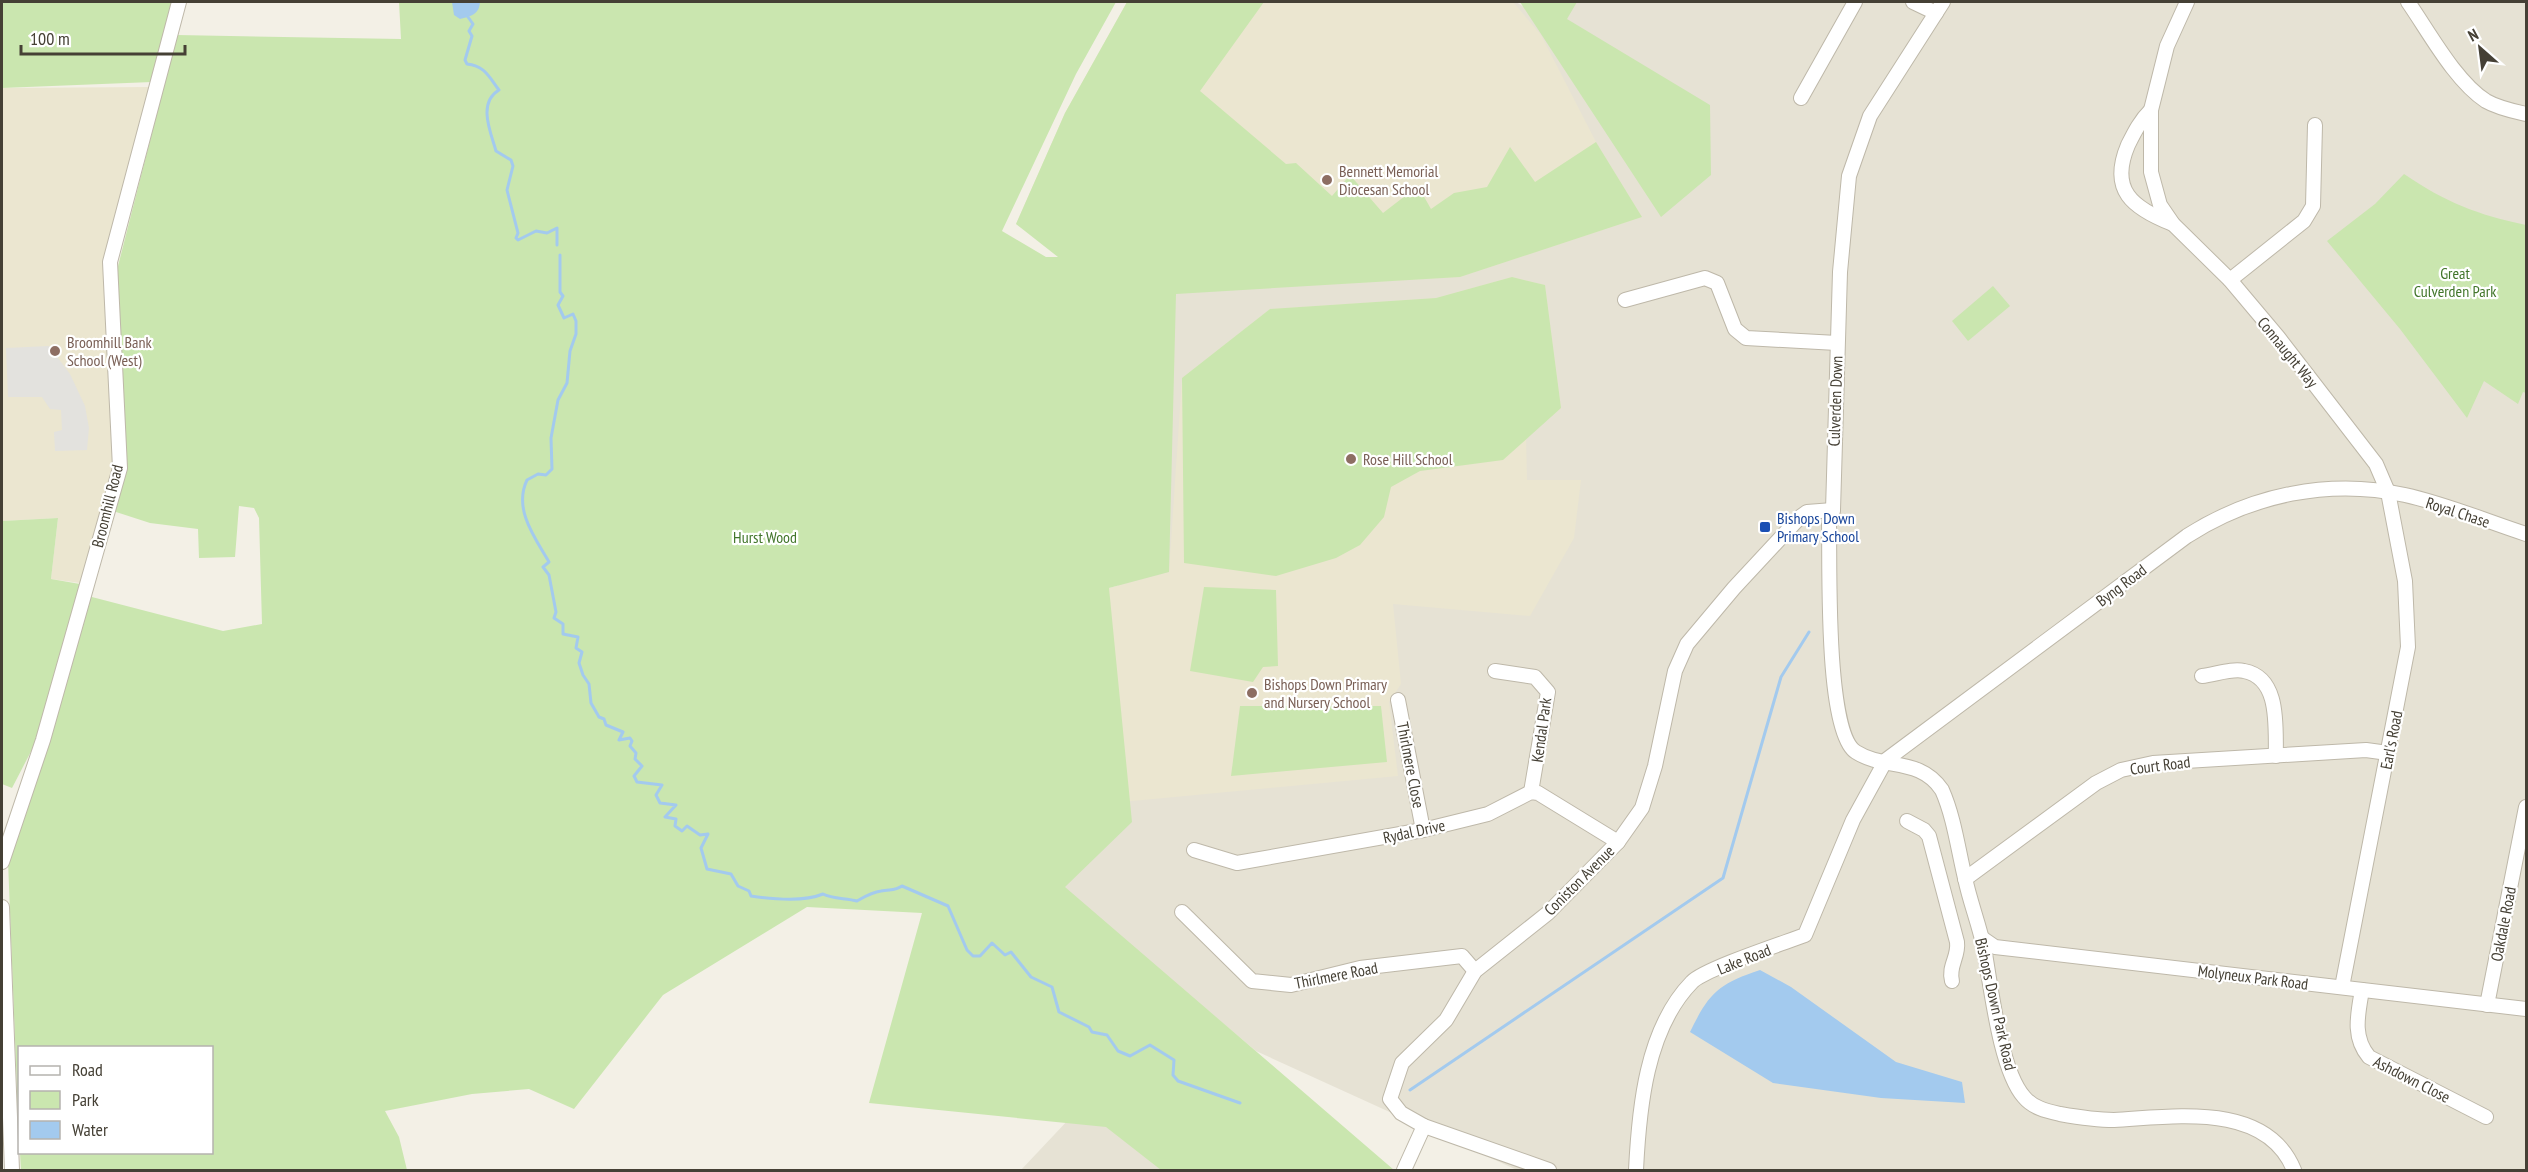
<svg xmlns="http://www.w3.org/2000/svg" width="2528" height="1172" font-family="'PT Sans Narrow',sans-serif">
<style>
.residential{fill:#e6e2d4}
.education{fill:#ebe6d0}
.green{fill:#cae6af}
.parking{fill:#e3e2de}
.water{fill:#a3caee}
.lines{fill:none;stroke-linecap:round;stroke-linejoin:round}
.stream{stroke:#a3caee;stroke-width:3}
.minor-casing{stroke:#beb8a9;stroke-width:16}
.minor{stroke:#fff;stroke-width:14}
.education-dot{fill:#8d6e63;stroke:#fff;stroke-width:2}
.transit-dot{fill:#1a4fb4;stroke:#fff;stroke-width:2}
.labels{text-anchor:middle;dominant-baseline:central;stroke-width:4.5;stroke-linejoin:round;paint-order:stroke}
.education-label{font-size:16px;fill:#785e54;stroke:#fff;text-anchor:start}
.park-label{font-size:16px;fill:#41752a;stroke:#fff}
.street-label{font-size:16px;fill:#454035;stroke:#fff}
.transit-label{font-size:16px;fill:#164399;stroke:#fff;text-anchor:start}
</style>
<rect width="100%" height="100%" fill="#f3f0e6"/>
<!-- residential -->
<g class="residential">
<path d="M1224,2h292l19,12 9,-12h982v1168h-1009l-261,-119 -193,-162z"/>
<path d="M1087,1100l93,70h-159z"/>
</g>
<!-- education -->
<g class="education">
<path d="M1127,2h386l28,33 55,107 46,75 -182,60 -335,19 -109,-72 49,-111z"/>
<path d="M149,87l-45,171 10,205 -34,120 -29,-4 7,-61 -56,3v-433z"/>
<path d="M1512,277l33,8 16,123 -35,29 1,43h54l-7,58 -44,78 -137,-12 8,80 -12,18 9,74 -287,27 -2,-215 60,-16 13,-194 88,-69 166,-11z"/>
</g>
<!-- green -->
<g class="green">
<path d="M2,2h170l-20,80 -150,6z"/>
<path d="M399,2h717l-40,72 -74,157 44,26h12l-42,-33 49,-111 62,-111h137l-64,89 86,73 10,-1 36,33 18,-21 33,38 35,-27 13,23 23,-16 33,-6 23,-40 25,35 61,-40 46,75 -182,60 -284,17 -7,278 -60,16 23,234 -67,65 329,283h-233l-55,-43 -237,-24 53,-190 -115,-6 -144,88 -89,114 -45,-20 -57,5 -87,17 14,26 8,33h-386l-1,-17 192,-1v-104h-192l-1,93 -11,-280 80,-265 135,35 39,-7 -3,-106 -5,-10 -15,-2 -4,51 -36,1 -1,-29 -48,-6 -37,-12 8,-145 -4,-96 60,-235 224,4z"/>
<path d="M1520,2h57l-10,17 143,86 1,70 -50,42z"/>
<path d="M2404,174c41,28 74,41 122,51v168l-3,-1 -5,12 -34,-23 -17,37 -67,-89 -73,-88 48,-37z"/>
<path d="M1512,277l33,8 16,123 -58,52 -83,11 -29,16 -7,30 -24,28 -24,13 -60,18 -92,-13 -2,-185 88,-69 166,-11z"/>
<path d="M1993,286l17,20 -42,35 -16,-20z"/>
<path d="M58,518l-7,61 29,5 -41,152 -27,52 -10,-4v-263z"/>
<path d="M1204,587l72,3 2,76 -15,1 -10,15 -63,-11z"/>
<path d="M1240,706h141l6,56 -156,14z"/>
</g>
<!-- parking -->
<path class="parking" d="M49,346l21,28 15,32 4,22 -2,22 -32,1 -1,-19 8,-2 -1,-20 -11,-1 -8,-12h-34l-2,-49z"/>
<!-- water -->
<g class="water">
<path d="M452,2h28c-1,13 -9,14 -20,17l-6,-4z"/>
<path d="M1760,970l31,17 105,75 66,20 3,21 -84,-5 -108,-15 -83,-51c19,-39 28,-48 70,-62z"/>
</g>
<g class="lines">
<!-- stream -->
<g class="stream">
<path d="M468,17l5,7 -4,7 3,5 -7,24 2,4c18,2 22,13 32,26 -22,13 -8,43 -3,61l15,9 2,6 -6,24 11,43 -2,5 2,2 18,-9 11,2 10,-5v17"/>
<path d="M560,255v37l3,4 -5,9 6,13 9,-4 3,7v13l-6,17 -3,32 -9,17 -7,38 1,31 -6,6 -8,-1 -11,6c-14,29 8,58 22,82l-6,5 6,8 7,37 -2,6 9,6v10l15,3 -2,11 6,4 -3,11 4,12 6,9 2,19 8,14 5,2 2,6 17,7 -4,8 11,-2 2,3 -2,5 6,7 -1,6 7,7 -8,10 3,6 25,3 -6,10 4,8 16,2 -11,12 11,2 -1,7 7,5 5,-5 13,9 8,-1 -7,14 6,21 24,5 7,12 11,5 2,5c21,3 53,6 72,-2 9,5 23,4 34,7 7,-4 15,-9 24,-10 9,-2 14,0 21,-5l46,20 19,44 6,6h7l12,-13 13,12 6,-3 20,25 21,10 7,25 30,15 3,5 15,3 11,16 12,5 20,-11 24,15 -1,15 5,6 62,22"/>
<path d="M1410,1090l313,-212 58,-201 28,-45"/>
</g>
<defs>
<g id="minor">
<path d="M1913,2l23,11"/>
<path d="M1943,2l-73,114 -21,60 -9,96 -7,238 -4,14c1,40 -4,209 27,228 28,18 64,5 86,38 12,27 16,59 23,88 5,24 14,46 19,70 7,38 16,122 40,149 9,11 23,14 36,17 17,3 37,6 54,6 59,-3 152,-19 180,50"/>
<path d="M2187,2l-20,44 -16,64v62l9,33 13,19 57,56 48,57 98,127 12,28 17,89 3,66 -66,340"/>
<path d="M2408,2c21,30 47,79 78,99 12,7 27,10 40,13"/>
<path d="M1801,98l54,-96"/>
<path d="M2151,110c-11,11 -16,21 -23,35 -19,45 4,63 45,79"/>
<path d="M2230,280l74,-59 9,-15 2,-81"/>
<path d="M1625,300l80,-22 12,5 18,46 11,9 91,5"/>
<path d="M1495,671l40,6 13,15 -17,100"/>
<path d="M2202,676c12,-1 30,-8 42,-5 37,7 31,57 32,85"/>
<path d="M1398,700l25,130"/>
<path d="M1907,821l17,9 5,6 28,106c2,15 -9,24 -5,39"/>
<path d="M1194,850l43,13 186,-33 65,-16 43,-22 7,1 80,49"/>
<path d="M2,862l41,-122 77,-272 -10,-206 69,-260"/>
<path d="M1965,879l131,-96 25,-13 32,-7 213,-13 22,3"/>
<path d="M2,907l10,263"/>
<path d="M1182,912l70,69 39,4 69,-17 102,-12 13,15"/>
<path d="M1982,938l13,9 531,62"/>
<path d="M2362,990c-4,24 -10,47 7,67l117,60"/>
<path d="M2487,1005l39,-198"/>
<path d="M1404,1170l20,-44"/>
<path d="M1549,1170l-125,-44 -23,-13 -11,-14 12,-36 44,-43 29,-49 73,-58 70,-71 24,-34 13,-42 20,-95 12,-27 47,-56 66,-71 7,-5 26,-2"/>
<path d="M1636,1170c3,-61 10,-141 56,-188 12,-13 92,-39 113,-47l48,-115 33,-60 301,-224c64,-41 142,-58 218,-41 41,9 81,26 121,39"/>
</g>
</defs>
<!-- minor casing -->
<use href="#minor" class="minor-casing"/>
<!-- minor -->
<use href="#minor" class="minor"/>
</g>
<!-- markers -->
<g class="education-dot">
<circle cx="1327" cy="180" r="6"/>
<circle cx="55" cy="351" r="6"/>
<circle cx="1351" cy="459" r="6"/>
<circle cx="1252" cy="693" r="6"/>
</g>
<rect class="transit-dot" x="1759" y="521" width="12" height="12" rx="3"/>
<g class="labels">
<!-- education labels -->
<g class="education-label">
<text x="1339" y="171">Bennett Memorial<tspan x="1339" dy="18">Diocesan School</tspan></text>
<text x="67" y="342">Broomhill Bank<tspan x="67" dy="18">School (West)</tspan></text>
<text x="1363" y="459">Rose Hill School</text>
<text x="1264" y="684">Bishops Down Primary<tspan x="1264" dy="18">and Nursery School</tspan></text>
</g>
<!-- park labels -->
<g class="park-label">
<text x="2455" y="273">Great<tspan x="2455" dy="18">Culverden Park</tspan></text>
<text x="765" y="537">Hurst Wood</text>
</g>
<!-- street labels -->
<g class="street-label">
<text transform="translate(2288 352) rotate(51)">Connaught Way</text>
<text transform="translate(1835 401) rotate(-88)">Culverden Down</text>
<text transform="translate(107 506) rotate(-76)">Broomhill Road</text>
<text transform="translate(2458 512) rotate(18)">Royal Chase</text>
<text transform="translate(2121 585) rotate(-37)">Byng Road</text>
<text transform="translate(1541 730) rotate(-82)">Kendal Park</text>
<text transform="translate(2391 740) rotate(-79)">Earl's Road</text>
<text transform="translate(1411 765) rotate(79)">Thirlmere Close</text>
<text transform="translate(2160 765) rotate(-7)">Court Road</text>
<text transform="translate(1414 831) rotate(-12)">Rydal Drive</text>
<text transform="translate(1579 880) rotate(-45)">Coniston Avenue</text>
<text transform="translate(2503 924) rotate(-79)">Oakdale Road</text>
<text transform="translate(1744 959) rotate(-22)">Lake Road</text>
<text transform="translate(1336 975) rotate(-11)">Thirlmere Road</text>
<text transform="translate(2253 977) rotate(7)">Molyneux Park Road</text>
<text transform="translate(1996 1004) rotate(77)">Bishops Down Park Road</text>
<text transform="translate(2412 1079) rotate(27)">Ashdown Close</text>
</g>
<!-- transit labels -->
<g class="transit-label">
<text x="1777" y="518">Bishops Down<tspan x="1777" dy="18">Primary School</tspan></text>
</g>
</g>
<!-- border -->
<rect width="2528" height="1172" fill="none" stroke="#454035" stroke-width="6"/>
<!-- legend -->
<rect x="18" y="1046" width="195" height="108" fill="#ffffff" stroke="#b5b3ae" stroke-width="1.5"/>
<rect x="30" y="1066" width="30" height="9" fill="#ffffff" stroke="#b5b3ae" stroke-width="1.5"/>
<text x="72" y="1076" font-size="18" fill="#454035">Road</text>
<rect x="30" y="1091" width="30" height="18" fill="#cae6af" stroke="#b5b3ae" stroke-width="1.5"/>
<text x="72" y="1106" font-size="18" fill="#454035">Park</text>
<rect x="30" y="1121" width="30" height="18" fill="#a3caee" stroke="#b5b3ae" stroke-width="1.5"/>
<text x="72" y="1136" font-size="18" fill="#454035">Water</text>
<!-- north arrow -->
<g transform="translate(2480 48) rotate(332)" stroke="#ffffff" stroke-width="4.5" paint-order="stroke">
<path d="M0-4.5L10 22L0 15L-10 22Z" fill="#454035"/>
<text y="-9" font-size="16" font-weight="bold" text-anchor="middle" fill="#454035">N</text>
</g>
<!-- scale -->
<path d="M21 45v9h164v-9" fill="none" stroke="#454035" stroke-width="3"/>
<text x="30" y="45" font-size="18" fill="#454035" stroke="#ffffff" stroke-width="4.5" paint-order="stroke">100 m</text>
</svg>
